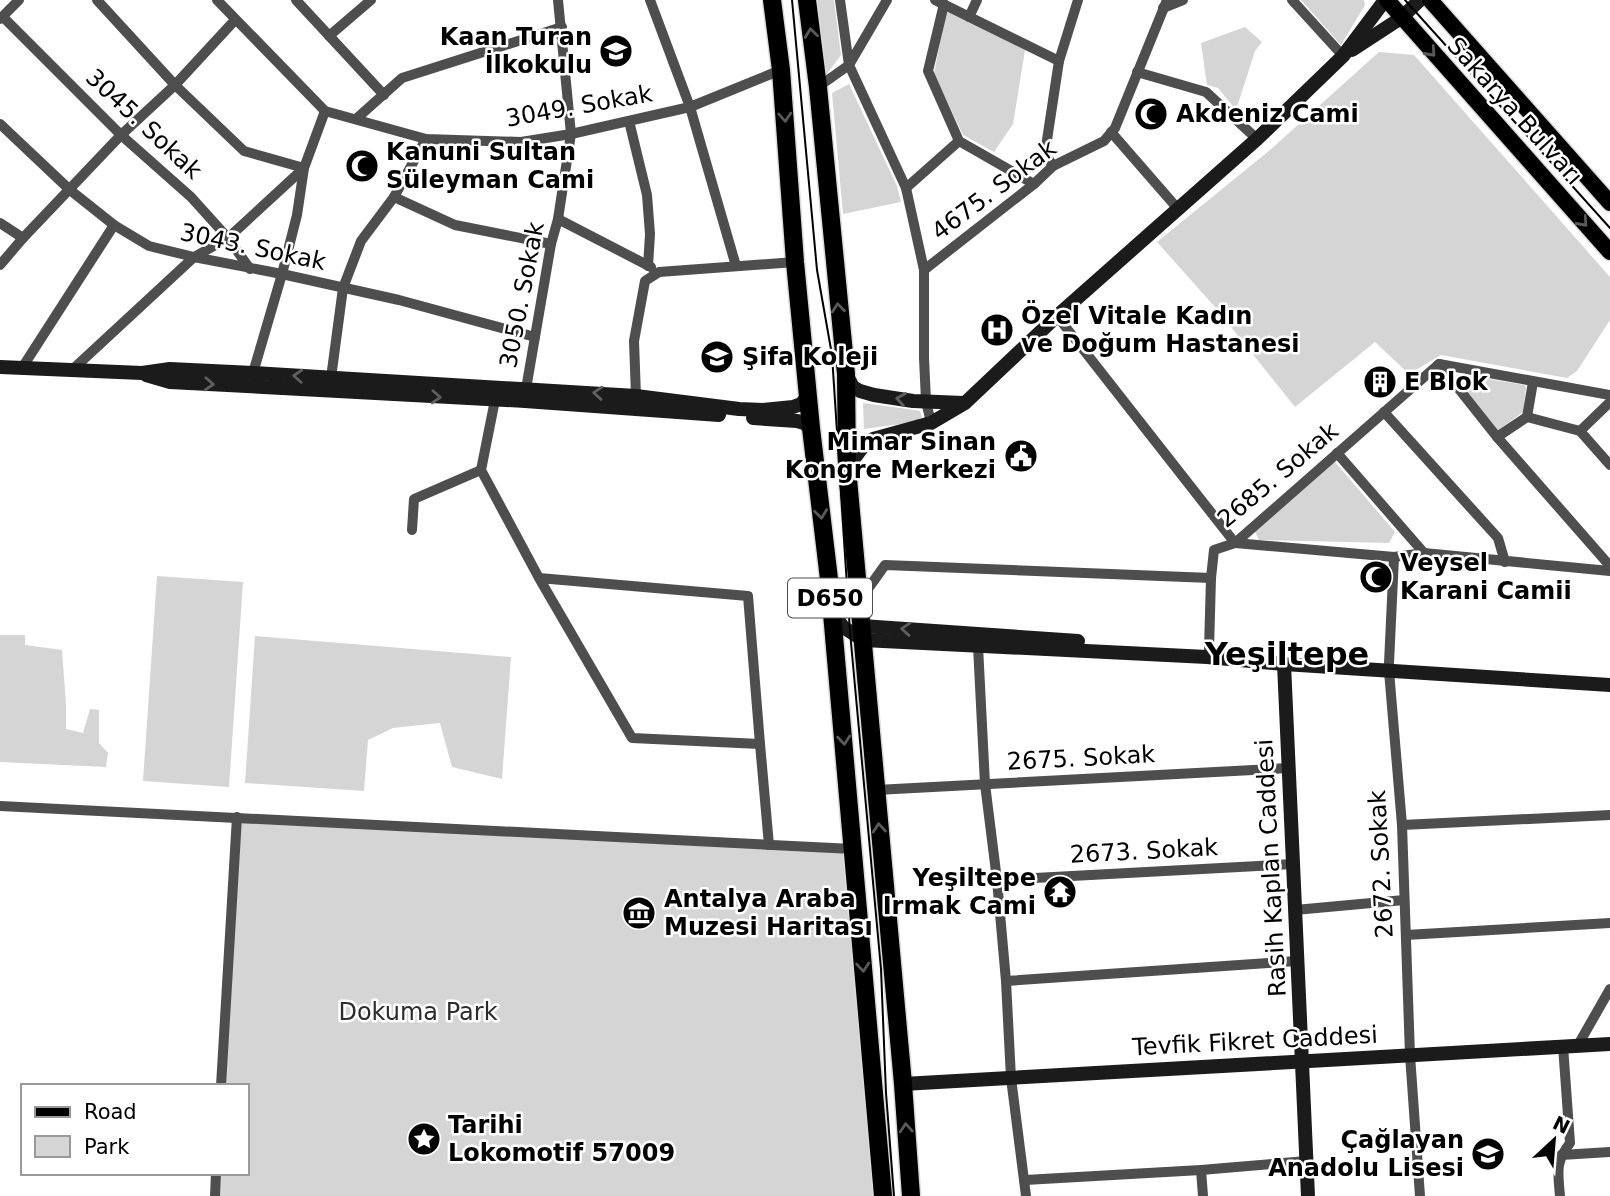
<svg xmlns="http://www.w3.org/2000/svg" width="1610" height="1196" font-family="'DejaVu Sans',sans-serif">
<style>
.green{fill:#d5d5d5}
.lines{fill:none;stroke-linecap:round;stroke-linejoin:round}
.primary-casing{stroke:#dbdbdb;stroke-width:19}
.highway-casing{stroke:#dbdbdb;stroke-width:21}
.street{stroke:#4e4e4e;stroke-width:10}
.secondary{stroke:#1b1b1b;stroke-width:14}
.primary{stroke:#000;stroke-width:16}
.highway{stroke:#000;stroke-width:18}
.tram{stroke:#000;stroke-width:2}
.oneway{stroke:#595959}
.oneway2{stroke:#5f5f5f}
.labels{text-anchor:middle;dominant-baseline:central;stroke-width:5;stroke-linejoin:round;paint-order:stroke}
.shield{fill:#fff;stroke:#4c4c4c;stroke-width:2}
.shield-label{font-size:23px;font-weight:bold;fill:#000}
.poi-label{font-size:24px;font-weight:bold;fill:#000;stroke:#fff;text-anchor:start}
.street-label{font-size:24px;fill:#000;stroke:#fff}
.park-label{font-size:24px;fill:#2c2c2c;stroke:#fff}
.district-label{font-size:32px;font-weight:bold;fill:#000;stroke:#fff}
</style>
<rect width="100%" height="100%" fill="#fff"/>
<!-- green -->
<g class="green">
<path d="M817,0h17l7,55 -17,23z"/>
<path d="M1301,0h63l1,5 -24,40z"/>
<path d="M950,10l75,40 -12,74 -19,28 -31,-17 -29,-61 11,-59z"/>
<path d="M1245,27l17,15 -7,9 -19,59 -18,-22 -11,-3 -6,-42z"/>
<path d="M1379,52l35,3 196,222v43l-33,51 -10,7 -126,-23 -32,19 -34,-32 -80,65 -80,-100 -58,-65 113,-92z"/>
<path d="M849,84l48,102 4,16 -58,12 -11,-121z"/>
<path d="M1457,374l68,11 1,3 -3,24 -26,19 -42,-52z"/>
<path d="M863,403l52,7 5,1 2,6 -7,5 -51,7z"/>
<path d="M1335,462l60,70 -6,11 -130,-3 -4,-8z"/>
<path d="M157,576l86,6 -14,205 -86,-6z"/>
<path d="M0,635h25v10l37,5 4,54v25l17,4 7,-24 9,1v33l9,10 -2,14 -106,-5z"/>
<path d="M255,636l256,21 -9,122 -50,-12 -12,-44 -47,5 -25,12 -4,51 -119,-8z"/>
<path d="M237,817l616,32 28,347h-666l1,-23h31v-87h-26z"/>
</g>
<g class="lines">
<defs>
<g id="primary">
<path d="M1387,0l223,252"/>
<path d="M1430,0l180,203"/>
</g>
<g id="highway">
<path d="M772,0l9,70 14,192 16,166 18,151 54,617"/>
<path d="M807,0l11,87 28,287 1,94 56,616 8,112"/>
</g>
</defs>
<!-- primary casing -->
<use href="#primary" class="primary-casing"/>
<!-- highway casing -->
<use href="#highway" class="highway-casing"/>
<!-- street -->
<g class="street">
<path d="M97,0l78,85 69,66 60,17 -7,47 -15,59 -29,99"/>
<path d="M217,0l108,111 101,28 95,3 50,-8 119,-27 91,-37"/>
<path d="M296,0l88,95"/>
<path d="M650,0l40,107 46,159"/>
<path d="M840,0l9,65 57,123 18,82v88l2,43 5,22"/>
<path d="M935,0l124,61"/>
<path d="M1292,0l51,56"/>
<path d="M944,4l-16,67 31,70 75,43"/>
<path d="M1163,8l20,-8"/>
<path d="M3,17l118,118 70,62 37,41 22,31"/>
<path d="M969,17l8,-17"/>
<path d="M0,19l19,-19"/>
<path d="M329,36l42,-36"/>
<path d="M1137,72l69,20 51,47"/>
<path d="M818,87l31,-22 38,-65"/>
<path d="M356,119l46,-41 160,-51"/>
<path d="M629,121l18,74 3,39 -2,32"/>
<path d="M0,124l70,66 44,35 35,21 45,11 88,17 117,26 136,37"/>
<path d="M1111,132l67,77"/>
<path d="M1053,166l-8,-13 14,-92 19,-61"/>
<path d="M906,188l53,-47"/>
<path d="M394,197l61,28 96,19"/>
<path d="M558,219l93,48"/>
<path d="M0,223l23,15"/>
<path d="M0,265l23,-27 98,-103 54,-50 60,-65"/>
<path d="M924,270l110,-86 19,-18 51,-25 11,-13 52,-128"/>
<path d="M1057,316l178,227 159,14 30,-4 186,18"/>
<path d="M1439,364l58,73 113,129"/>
<path d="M22,368l92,-143"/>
<path d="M72,370l122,-113 34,-19 76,-70 21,-57"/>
<path d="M331,378l12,-90 18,-47 33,-44 32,-58"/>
<path d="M526,389l25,-145 7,-25 13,-85 -13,-134"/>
<path d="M636,396l-2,-55 11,-60 14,-9 136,-10"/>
<path d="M495,400l-14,70 58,108 93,160 128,6 -12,-148 -209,-18"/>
<path d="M1384,412l114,126 7,24"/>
<path d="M1527,417l6,-35"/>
<path d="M1580,431l30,34"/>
<path d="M1497,437l30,-20 53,14 30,-29"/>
<path d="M1337,453l87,100"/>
<path d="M412,530l2,-31 67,-29"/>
<path d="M860,600l25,-35 326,13 3,-28 21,-7 204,-179 171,31"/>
<path d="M978,646l7,138 12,96 9,101 5,97 15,118"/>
<path d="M1209,649l2,-71"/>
<path d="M1389,663l5,-106"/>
<path d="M1389,671l13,154 8,230 10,141"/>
<path d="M760,744l9,101"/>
<path d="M876,790l413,-22"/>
<path d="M0,806l853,43"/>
<path d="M1402,825l208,-10"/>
<path d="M997,880l296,-16"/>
<path d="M1295,910l109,-10"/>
<path d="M1406,935l204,-12"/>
<path d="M1006,981l291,-20"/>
<path d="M1578,1045l32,-56"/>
<path d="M221,1086l16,-269"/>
<path d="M1561,1155l49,-3"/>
<path d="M1201,1170l2,26"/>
<path d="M1025,1180l176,-10 106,-9"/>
<path d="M215,1196l1,-23"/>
<path d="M1560,1196c-2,-23 -5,-34 10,-53l-7,-97"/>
</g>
<!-- secondary -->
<g class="secondary">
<path d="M1352,50l49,-32 19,-18"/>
<path d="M0,367l142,6 28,-4 83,4 383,23 103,13 24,1 30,-3 8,-3 7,-8"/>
<path d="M846,374l7,13 7,4 14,4 39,6 51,2"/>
<path d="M146,375l24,7 355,19 194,14"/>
<path d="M753,418l44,3 7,2 7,5"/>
<path d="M847,468l17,-23 9,-6 58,-16 34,-20 92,-87 200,-177 86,-83 42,-56"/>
<path d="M832,612l11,15 20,13 344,17 77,7 326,21"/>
<path d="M862,626l216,15"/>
<path d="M1284,664l24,532"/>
<path d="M903,1084l707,-40"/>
</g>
<!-- primary -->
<use href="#primary" class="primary"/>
<!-- highway -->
<use href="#highway" class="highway"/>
<!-- tram -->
<g class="tram">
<path d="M792,0l25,270 15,85 18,277 31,337 5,124 8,103"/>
<path d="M1405,0l205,228"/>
</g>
</g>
<!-- one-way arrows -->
<defs><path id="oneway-chevron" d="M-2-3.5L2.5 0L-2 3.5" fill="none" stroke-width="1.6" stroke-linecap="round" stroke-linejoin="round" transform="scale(1.75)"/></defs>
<g class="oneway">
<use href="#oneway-chevron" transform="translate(811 33) rotate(-97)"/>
<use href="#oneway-chevron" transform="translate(1431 52) rotate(48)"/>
<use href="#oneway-chevron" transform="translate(785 117) rotate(86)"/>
<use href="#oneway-chevron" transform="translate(1583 222) rotate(48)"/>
<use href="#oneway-chevron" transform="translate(838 308) rotate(-96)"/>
<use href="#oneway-chevron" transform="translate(821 514) rotate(83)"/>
<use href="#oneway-chevron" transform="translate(844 740) rotate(85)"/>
<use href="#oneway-chevron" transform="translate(879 828) rotate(-95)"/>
<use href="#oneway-chevron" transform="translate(863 967) rotate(85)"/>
<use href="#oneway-chevron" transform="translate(906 1128) rotate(-94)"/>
</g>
<g class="oneway2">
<use href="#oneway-chevron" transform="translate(298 376) rotate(-177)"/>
<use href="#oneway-chevron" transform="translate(209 384) rotate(3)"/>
<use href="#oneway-chevron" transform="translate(598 393) rotate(-176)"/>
<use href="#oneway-chevron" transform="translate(436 397) rotate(3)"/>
<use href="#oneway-chevron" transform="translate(901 399) rotate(-170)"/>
<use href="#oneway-chevron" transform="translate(906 629) rotate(-176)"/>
</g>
<!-- icons -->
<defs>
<symbol id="school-disc" viewBox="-11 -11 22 22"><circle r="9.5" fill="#000" stroke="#fff"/><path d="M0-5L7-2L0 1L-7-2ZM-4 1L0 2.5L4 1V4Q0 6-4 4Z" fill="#fff"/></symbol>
<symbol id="mosque-disc" viewBox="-11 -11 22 22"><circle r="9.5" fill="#000" stroke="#fff"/><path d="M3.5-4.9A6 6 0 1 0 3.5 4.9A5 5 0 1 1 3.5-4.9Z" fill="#fff"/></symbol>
<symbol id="hospital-disc" viewBox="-11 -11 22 22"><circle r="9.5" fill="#000" stroke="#fff"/><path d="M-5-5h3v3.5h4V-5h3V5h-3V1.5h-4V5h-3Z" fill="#fff"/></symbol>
<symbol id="building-disc" viewBox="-11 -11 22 22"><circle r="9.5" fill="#000" stroke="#fff"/><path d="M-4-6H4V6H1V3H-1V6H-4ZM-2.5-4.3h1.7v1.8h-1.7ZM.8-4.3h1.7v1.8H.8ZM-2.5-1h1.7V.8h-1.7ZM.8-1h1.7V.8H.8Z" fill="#fff"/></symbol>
<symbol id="civic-disc" viewBox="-11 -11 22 22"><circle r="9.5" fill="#000" stroke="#fff"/><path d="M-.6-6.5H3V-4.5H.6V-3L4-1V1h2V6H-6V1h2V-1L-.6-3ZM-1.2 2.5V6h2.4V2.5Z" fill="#fff"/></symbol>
<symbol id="temple-disc" viewBox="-11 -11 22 22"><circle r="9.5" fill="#000" stroke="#fff"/><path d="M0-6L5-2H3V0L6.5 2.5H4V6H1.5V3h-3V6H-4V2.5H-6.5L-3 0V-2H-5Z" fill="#fff"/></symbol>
<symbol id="museum-disc" viewBox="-11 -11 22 22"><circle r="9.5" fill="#000" stroke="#fff"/><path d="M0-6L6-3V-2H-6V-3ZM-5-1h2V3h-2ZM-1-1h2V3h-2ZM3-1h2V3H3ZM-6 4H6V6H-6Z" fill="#fff"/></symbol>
<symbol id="sight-disc" viewBox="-11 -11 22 22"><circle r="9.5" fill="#000" stroke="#fff"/><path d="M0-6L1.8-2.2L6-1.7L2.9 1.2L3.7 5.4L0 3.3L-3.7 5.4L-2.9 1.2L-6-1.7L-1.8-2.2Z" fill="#fff"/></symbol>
</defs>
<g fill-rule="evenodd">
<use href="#school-disc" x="597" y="32" width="38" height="38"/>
<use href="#mosque-disc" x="1132" y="95" width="38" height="38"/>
<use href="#mosque-disc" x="343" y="147" width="38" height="38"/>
<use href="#hospital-disc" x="978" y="311" width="38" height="38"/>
<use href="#school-disc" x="698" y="338" width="38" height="38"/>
<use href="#building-disc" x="1361" y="363" width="38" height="38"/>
<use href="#civic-disc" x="1002" y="437" width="38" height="38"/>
<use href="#mosque-disc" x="1357" y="558" width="38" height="38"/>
<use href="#temple-disc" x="1041" y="873" width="38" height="38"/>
<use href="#museum-disc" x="620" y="894" width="38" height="38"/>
<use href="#sight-disc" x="405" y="1120" width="38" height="38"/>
<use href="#school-disc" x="1469" y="1135" width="38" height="38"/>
</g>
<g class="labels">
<!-- shield labels -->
<rect class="shield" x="788" y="578.5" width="84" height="39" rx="5"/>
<g class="shield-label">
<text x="830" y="598">D650</text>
</g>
<!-- poi labels -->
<g class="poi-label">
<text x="592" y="37" text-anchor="end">Kaan Turan<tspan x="592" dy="28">İlkokulu</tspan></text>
<text x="1176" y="114">Akdeniz Cami</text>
<text x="386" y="152">Kanuni Sultan<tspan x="386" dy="28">Süleyman Cami</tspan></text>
<text x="1021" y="316">Özel Vitale Kadın<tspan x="1021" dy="28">ve Doğum Hastanesi</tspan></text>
<text x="742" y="357">Şifa Koleji</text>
<text x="1404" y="382">E Blok</text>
<text x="996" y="442" text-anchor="end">Mimar Sinan<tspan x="996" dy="28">Kongre Merkezi</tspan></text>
<text x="1400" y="563">Veysel<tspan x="1400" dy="28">Karani Camii</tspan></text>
<text x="1036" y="878" text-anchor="end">Yeşiltepe<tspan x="1036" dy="28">Irmak Cami</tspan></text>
<text x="664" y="899">Antalya Araba<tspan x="664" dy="28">Muzesi Haritası</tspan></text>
<text x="448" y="1125">Tarihi<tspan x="448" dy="28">Lokomotif 57009</tspan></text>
<text x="1464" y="1140" text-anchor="end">Çağlayan<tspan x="1464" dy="28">Anadolu Lisesi</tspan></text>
</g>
<!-- street labels -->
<g class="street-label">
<text transform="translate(579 106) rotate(-10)">3049. Sokak</text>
<text transform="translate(1515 111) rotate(48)">Sakarya Bulvarı</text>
<text transform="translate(144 124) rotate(43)">3045. Sokak</text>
<text transform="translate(994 190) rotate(-37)">4675. Sokak</text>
<text transform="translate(253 247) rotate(12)">3043. Sokak</text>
<text transform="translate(522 295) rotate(-79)">3050. Sokak</text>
<text transform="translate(1278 475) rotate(-40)">2685. Sokak</text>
<text transform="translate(1081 758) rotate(-3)">2675. Sokak</text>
<text transform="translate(1144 851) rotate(-3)">2673. Sokak</text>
<text transform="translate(1381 864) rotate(-93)">2672. Sokak</text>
<text transform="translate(1271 868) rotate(-93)">Rasih Kaplan Caddesi</text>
<text transform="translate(1255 1041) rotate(-3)">Tevfik Fikret Caddesi</text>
</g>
<!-- park labels -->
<g class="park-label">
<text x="418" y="1012">Dokuma Park</text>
</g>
<!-- district labels -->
<g class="district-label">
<text x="1287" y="654">Yeşiltepe</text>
</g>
</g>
<!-- legend -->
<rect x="21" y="1084" width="228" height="91" fill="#ffffff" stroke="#999999" stroke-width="2"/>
<rect x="35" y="1107" width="35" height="10" fill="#000000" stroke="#999999" stroke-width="2"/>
<text x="84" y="1119" font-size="21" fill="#000000">Road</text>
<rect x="35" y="1136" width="35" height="21" fill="#d5d5d5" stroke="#999999" stroke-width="2"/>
<text x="84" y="1154" font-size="21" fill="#000000">Park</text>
<!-- north arrow -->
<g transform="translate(1554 1140) rotate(26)" stroke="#ffffff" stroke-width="5" paint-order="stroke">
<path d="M0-5L12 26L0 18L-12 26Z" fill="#000000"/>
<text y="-10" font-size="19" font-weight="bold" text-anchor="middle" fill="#000000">N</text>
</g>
</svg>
